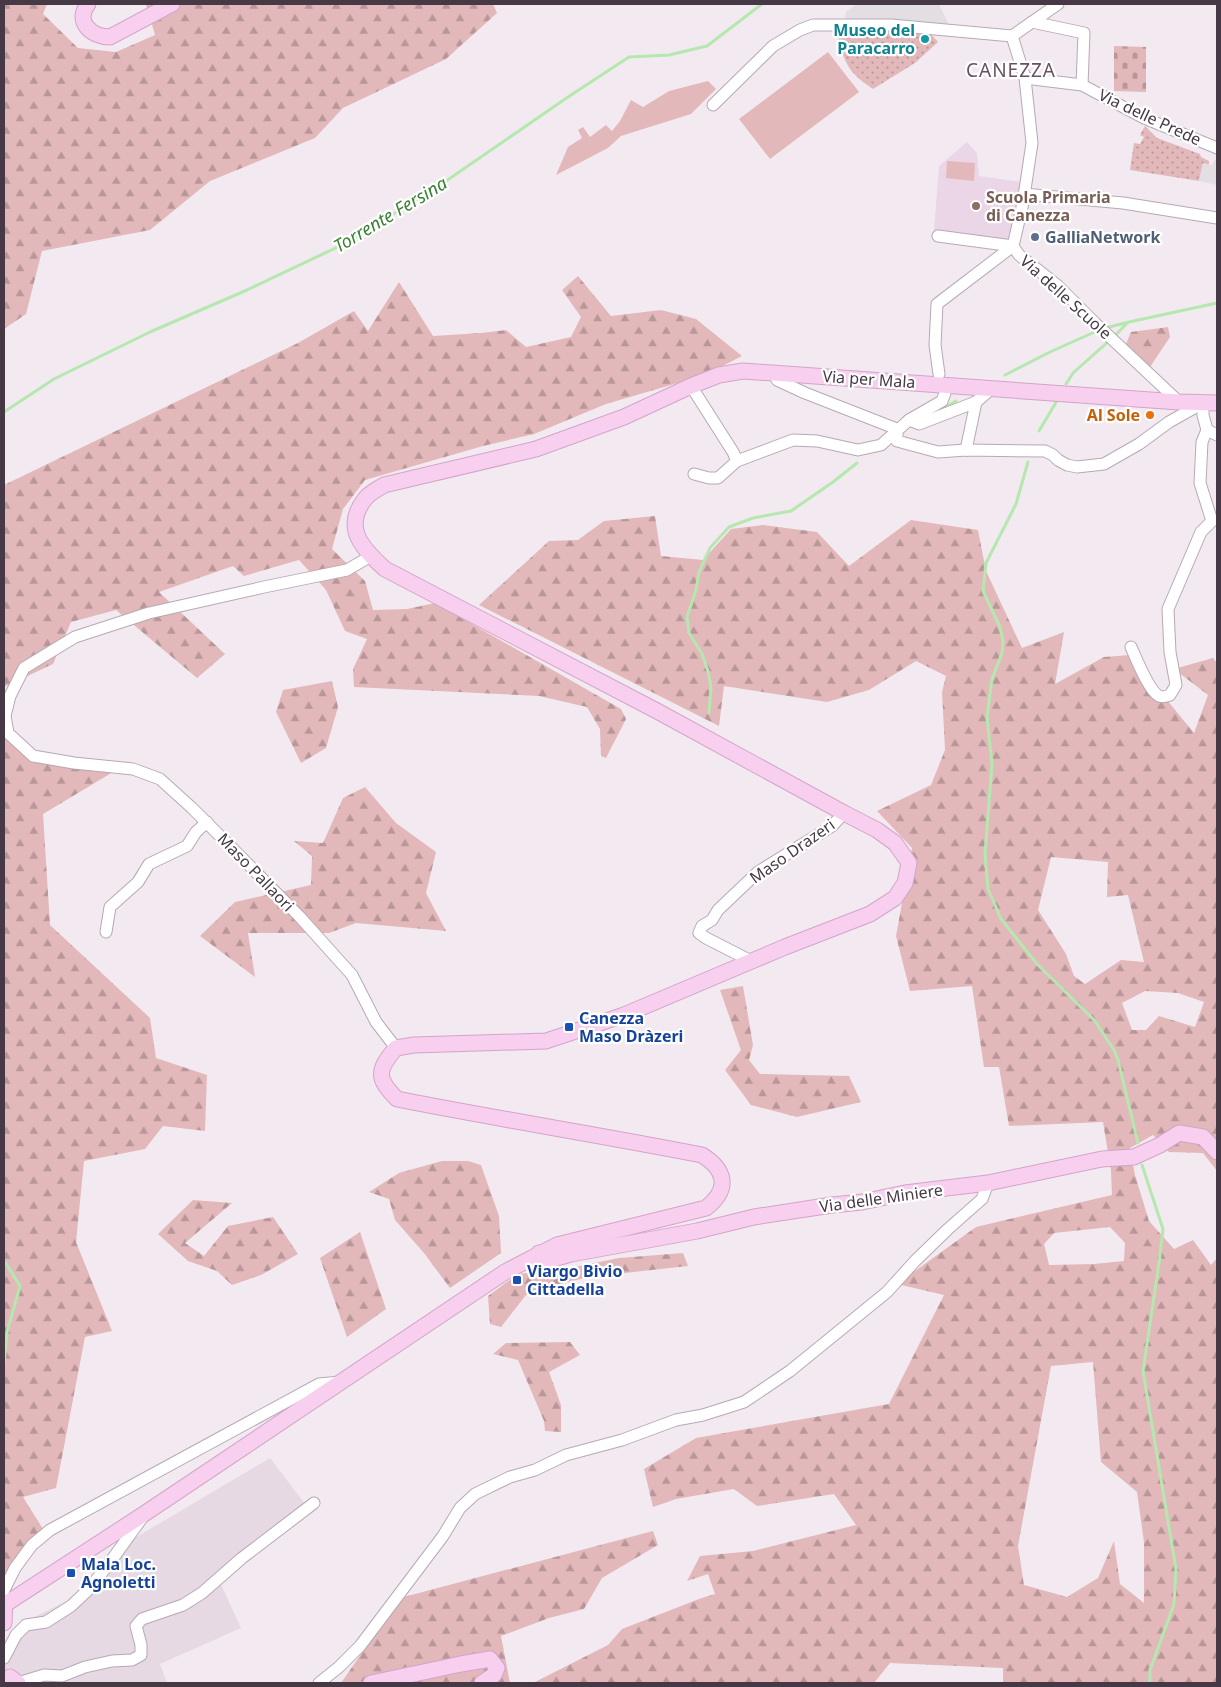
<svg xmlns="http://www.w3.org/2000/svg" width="1221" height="1687" font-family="'Noto Sans',sans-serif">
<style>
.residential{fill:#e6d9e4}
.education{fill:#ead6e6}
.grass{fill:#e2b8ba}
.forest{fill:url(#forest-firs);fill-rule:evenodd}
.cemetery{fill:url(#cemetery-stones)}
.park{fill:url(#park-dots)}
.parking{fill:#e2dee2}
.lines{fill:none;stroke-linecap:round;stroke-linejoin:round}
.stream{stroke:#b4e8ae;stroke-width:3}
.street-casing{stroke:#b7a8b5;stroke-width:13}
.secondary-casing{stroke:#d3a4c9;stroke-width:17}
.street{stroke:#fff;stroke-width:11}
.secondary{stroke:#f8cfee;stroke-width:15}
.culture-dot{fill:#0f9aa8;stroke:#fff;stroke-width:2}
.education-dot{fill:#8d6e63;stroke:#fff;stroke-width:2}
.service-dot{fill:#5c6f8a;stroke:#fff;stroke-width:2}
.food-dot{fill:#e8710a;stroke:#fff;stroke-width:2}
.transit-dot{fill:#1a4fb4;stroke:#fff;stroke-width:2}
.labels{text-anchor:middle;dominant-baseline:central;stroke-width:4.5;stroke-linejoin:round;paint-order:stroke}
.culture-label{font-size:16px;font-weight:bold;fill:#0d838f;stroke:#fff;text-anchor:end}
.street-label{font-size:16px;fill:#463945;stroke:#fff}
.education-label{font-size:16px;font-weight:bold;fill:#785e54;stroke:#fff;text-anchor:start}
.service-label{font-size:16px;font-weight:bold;fill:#4e5e75;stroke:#fff;text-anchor:start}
.food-label{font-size:16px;font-weight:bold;fill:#c56008;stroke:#fff;text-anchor:end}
.transit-label{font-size:16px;font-weight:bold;fill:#164399;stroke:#fff;text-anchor:start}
.water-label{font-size:18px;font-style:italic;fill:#3a8133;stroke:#fff}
.quarter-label{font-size:19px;letter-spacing:1px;fill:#685166;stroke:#fff}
</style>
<defs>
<pattern id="forest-firs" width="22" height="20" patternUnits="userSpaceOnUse" patternTransform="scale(1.25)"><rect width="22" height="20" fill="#e2b8ba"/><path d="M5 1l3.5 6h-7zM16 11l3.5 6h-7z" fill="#b99799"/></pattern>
<pattern id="cemetery-stones" width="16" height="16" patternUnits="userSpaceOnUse" patternTransform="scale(1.25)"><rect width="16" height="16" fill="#e2b8ba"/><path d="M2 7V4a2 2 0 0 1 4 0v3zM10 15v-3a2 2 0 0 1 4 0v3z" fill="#b99799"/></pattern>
<pattern id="park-dots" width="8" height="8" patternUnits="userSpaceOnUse" patternTransform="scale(1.25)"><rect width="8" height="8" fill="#e2b8ba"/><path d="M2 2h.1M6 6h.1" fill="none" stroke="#b99799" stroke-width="1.8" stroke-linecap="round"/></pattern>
</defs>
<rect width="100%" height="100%" fill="#f3eaf1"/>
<!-- residential -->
<path class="residential" d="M270,1458l39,51 -90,71 22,48 -81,36 7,19h-163v-30l12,-27 57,-28 60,-59z"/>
<!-- education -->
<path class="education" d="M967,142l10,11 2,23 42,6 -10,58 -77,-10 5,-64z"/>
<!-- grass -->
<g class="grass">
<path d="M828,52l31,40 -89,67 -31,-40z"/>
<path d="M708,81l8,8 -25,25 -70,22 -13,12 -52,27 12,-28 14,-9 -4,-8 5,-3 7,10 16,-12 6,6 8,-10 11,-21 12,7 26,-16z"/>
<path d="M947,161l28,2 -1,18 -28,-3z"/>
</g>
<!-- forest -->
<g class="forest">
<path d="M4,4h43l-4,10 35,34 38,4 39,-17 -9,-31h347l4,9 -51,46 -103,49 -28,30 -105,43 -60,49 -108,21 -16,63 -22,15z"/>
<path d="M578,276l33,40 50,-6 35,9 46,37 -37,19 -99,29 -72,30 -51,12 -118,34 -22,29 -11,40 33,32 8,29 34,-1 28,-6 186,106 5,10 -20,39 -5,-2 -1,-27 -13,-22 -48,-11 -185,-9 -1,-18 14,-30 -22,-8 -19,-41 -27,-30 -55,16 -11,-10 -74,26 66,62 -28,24 -81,-68 -45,12 -18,42 -49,23v-202l294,-142 56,-32 14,20 31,-49 34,54 48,-3 25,-3 20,17 45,-10 10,-20 -19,-27z"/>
<path d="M1168,327l2,10 -20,30 -24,-23 5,-12z"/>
<path d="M655,516l6,40 42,4 28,-31 32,-4 54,7 32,34 62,-46 67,10 8,41 36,77 42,-16 -9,52 49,-27 26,-2 64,78 14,-38 -34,-26 39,-11 4,5v508l-14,-18 -34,-1 -16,-17 -23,13 5,27 14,46 25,28 19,-9 18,25 6,-7v425h-214v-15l-113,-5 -16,20h-341l75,-38 14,-16 77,-30 16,-5 -7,-20 -21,7 13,-25 53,-5 103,-26 -22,-31 -77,12 -23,-17 -58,10 -23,8 -9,-38 52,-31 193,-34 55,-109 -47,-11 79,-57 136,-32 -1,-24 -8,-49 -94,4 -10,-59h-15l-12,-81 -62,5 -14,-55 16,-88 -35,-37 54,-26 14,-35 -3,-58 4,-16 -30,-15 -47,29 -42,12 -103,-16 -5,40 -240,-121 70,-64 29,-1 26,-19zM1051,857l57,5 -1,35 21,-2 16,67 -23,-2 -36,24 -11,-8 -8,-22 -28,-44zM1145,991l33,2 26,9 -9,25 -36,-11 -13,14h-14l-10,-27zM1110,1227l15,16 -1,18 -30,3 -45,1 -5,-21 10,-11zM1093,1362l8,100 36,30 7,50v61l-24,-19 -6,-43 -16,37 -31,19 -43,-12 -6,-39 33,-180z"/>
<path d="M332,681l6,26 -12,41 -25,15 -25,-51 7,-22z"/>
<path d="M4,697l12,51 107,18 -80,48 7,111 100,93 6,40 51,17 -2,56 -42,-5 -18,23 -61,12 -8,81 36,89 -27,6 -29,151 -33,9 20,32 -39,58z"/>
<path d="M365,787l31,36 40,29 -10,41 20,38 -90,-8 -27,10h-81l7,44 -55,-41 35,-34 76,-17 1,-29 -18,-15 29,2 20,-45z"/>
<path d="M743,986l10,59 -4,15 11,14 89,2 12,26 -64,15 -46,-12 -26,-35 16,-20 -21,-60z"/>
<path d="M442,1161h26l13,4 18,51 2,37 -51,35 -26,-35 -29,-33 -6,-21 -20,-7 30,-19z"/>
<path d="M193,1200l39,3 -47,40 19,13 24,-30 45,-9 25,37 -37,21 -29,10 -15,-14 -29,-10 -30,-27z"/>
<path d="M360,1232l26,77 -39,28 -27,-79z"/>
<path d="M683,1253l5,13 -100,11 -38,10 -24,8 -25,32 -11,-3 -2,-28 30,-22 47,-5 54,-11z"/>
<path d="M570,1342l10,13 -31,17 12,33v27l-16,-1 -1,-10 -26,-61 -25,-6 13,-11z"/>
<path d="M653,1531l5,14 -56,33 -18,31 -35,9 -48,18 9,47h-25l10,-7 -5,-19 -116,24 -33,2 59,-85z"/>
<path d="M489,1661l6,7 -16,15h-99z"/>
</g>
<!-- cemetery -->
<path class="cemetery" d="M1114,46l32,1v45l-32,-1z"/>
<!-- park -->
<g class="park">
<path d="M845,30l85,3 8,9 -23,21 -42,26c-24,-16 -28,-24 -35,-52z"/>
<path d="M1145,126l12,12 43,16 1,3 8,4v4l-6,-2 -4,18 -69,-11 4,-27 6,1 4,-7 -4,-2z"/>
</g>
<!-- parking -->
<g class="parking">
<path d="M857,4h82l10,21 -101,-3 -3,-4 1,-6z"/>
<path d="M1214,160l3,1v24l-18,-4 4,-18 9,2z"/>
</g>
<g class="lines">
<!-- stream -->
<g class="stream">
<path d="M1105,328l24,-6 88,-19"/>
<path d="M1114,337l13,-14"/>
<path d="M1005,375l45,-23 49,-22"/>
<path d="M1066,384l7,-11 36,-32"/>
<path d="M4,412l50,-33 96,-47 97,-42 99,-47 87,-53 135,-93 61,-40 40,-2 38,-9 55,-42"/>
<path d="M934,413l22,-12"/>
<path d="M1039,431l19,-32"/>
<path d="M1028,462l-12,42 -30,59 -3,28 17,36 3,14 -1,12 -10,26 -5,38 5,47 -7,90 3,35 13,30 36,45 58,57 19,29 4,10 20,83"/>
<path d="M709,713l2,-25 -3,-17 -6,-17 -13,-21 -2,-16 9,-27 3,-18 11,-24 19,-21 24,-9 38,-7 42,-29 24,-19"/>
<path d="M1142,1165l21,64 -4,34 -16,108 33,198 -2,35 -24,66v13"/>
<path d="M4,1260l16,26 -13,46 -3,32"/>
</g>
<defs>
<g id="street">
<path d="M1032,22l52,11 -2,52"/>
<path d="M1012,36l13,42 7,65 -9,60 -10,43 6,9 38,30 38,38 84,79"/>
<path d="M1012,36l46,-32"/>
<path d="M1025,78l57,7 62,33 73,30"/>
<path d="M713,105l60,-59 27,-16 13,-5h78l121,11"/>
<path d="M1024,194l99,9 94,15"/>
<path d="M938,236l75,10"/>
<path d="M775,374l2,6 28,13 92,36"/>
<path d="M939,374l-4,-29 2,-41 76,-58"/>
<path d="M691,386l42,66 4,9 -19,17h-9l-15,-4"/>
<path d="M1203,403v12l4,15 10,5"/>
<path d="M909,420l33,-19 3,-8"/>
<path d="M897,429v12l41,11 28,-2 79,1 8,4 5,5 9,5 10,2 27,-3 35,-20 30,-22 34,-19"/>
<path d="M966,450l10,-48 16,-14"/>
<path d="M737,461l56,-21 24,1 41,9 23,-5 28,-25 10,4 57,-22"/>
<path d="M371,556l-24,14 -83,17 -115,26 -74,24 -51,31 -14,28 -5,20 3,17 25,23 41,7 59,6 27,10 32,29 49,49 58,59 53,59 24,47 20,26"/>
<path d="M1131,647c5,11 18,44 28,49 3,2 8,0 11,-1l6,-10 -6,-33 -2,-43 33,-77 11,-11 -12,-38 2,-41 5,-12"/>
<path d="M106,932l4,-25 28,-25 11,-18 38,-18 9,-14 11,-10"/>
<path d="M751,961l-45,-23 -7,-5 3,-7 10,-6 6,-10 40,-38 74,-46 12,-13"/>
<path d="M4,1590l11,-22 17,-23 18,-15 269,-146 21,-2"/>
<path d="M4,1658l12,-23 10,-10 20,-3 25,-16 17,-16 20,-25 34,-47"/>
<path d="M18,1683l26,-8 18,1 23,-9 27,-6 20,-1 9,-5v-10l-5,-19 6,-7 41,-14 19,-12 40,-35 72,-55"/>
<path d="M319,1683l20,-16 21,-21 83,-110 17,-28 15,-14 35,-17 25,-7 31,-15 56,-15 54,-20 27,-5 41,-13 46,-31 97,-79 28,-31 33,-32 34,-30 6,-16"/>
</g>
<g id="secondary">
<path d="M88,4c-14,18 4,33 22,33l62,-33"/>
<path d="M539,1253l7,8 25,-7 126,-23 57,-14 78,-12 30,-3 43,-9 83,-10 114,-24 32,-2 26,-12 19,-12 24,4 14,15"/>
<path d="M4,1605l140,-91 361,-242 52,-27 149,-37c24,-19 20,-38 -4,-53 -102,-20 -204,-36 -305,-56 -21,-21 -20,-29 -1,-51l18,-3 132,-4 78,-26 161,-68 85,-33 25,-16 10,-15 4,-20 -14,-20 -18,-13 -33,-17 -187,-102 -272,-142c-22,-20 -43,-41 -20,-70 4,-6 13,-10 19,-14l152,-36 88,-32 67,-31 28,-11 24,-4 436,31 38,1"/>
<path d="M4,1623l1,-19"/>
<path d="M4,1682l6,-5 8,6"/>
<path d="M371,1683l90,-19 29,-5 7,9 -3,7 -12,8"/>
</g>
</defs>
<!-- street casing -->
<use href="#street" class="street-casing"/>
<!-- secondary casing -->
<use href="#secondary" class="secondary-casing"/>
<!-- street -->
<use href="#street" class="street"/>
<!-- secondary -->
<use href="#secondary" class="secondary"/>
</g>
<!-- markers -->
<circle class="culture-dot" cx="925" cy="39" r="5"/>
<circle class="education-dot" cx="976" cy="206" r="5"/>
<circle class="service-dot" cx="1035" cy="237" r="5"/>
<circle class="food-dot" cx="1150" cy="415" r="5"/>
<g class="transit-dot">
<rect x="564" y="1022" width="10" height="10" rx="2.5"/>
<rect x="512" y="1275" width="10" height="10" rx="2.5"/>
<rect x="66" y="1568" width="10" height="10" rx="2.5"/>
</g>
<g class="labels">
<!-- culture labels -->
<g class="culture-label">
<text x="915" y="30">Museo del<tspan x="915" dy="18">Paracarro</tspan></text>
</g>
<!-- street labels -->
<g class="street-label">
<text transform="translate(1150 117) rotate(25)">Via delle Prede</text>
<text transform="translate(1066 297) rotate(42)">Via delle Scuole</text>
<text transform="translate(869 379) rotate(4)">Via per Mala</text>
<text transform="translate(792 851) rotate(-35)">Maso Drazeri</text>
<text transform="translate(256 872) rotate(46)">Maso Pallaori</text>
<text transform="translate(881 1198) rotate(-8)">Via delle Miniere</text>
</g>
<!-- education labels -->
<g class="education-label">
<text x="986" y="197">Scuola Primaria<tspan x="986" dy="18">di Canezza</tspan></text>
</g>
<!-- service labels -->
<g class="service-label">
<text x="1045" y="237">GalliaNetwork</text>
</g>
<!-- food labels -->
<g class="food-label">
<text x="1140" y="415">Al Sole</text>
</g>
<!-- transit labels -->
<g class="transit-label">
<text x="579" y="1018">Canezza<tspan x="579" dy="18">Maso Dràzeri</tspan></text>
<text x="527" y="1271">Viargo Bivio<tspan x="527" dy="18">Cittadella</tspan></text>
<text x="81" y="1564">Mala Loc.<tspan x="81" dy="18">Agnoletti</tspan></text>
</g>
<!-- water labels -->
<g class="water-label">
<text transform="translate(390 214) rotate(-31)">Torrente Fersina</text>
</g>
<!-- quarter labels -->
<g class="quarter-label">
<text x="1011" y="70">CANEZZA</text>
</g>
</g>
<!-- border -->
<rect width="1221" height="1687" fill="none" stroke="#463945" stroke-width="10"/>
</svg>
